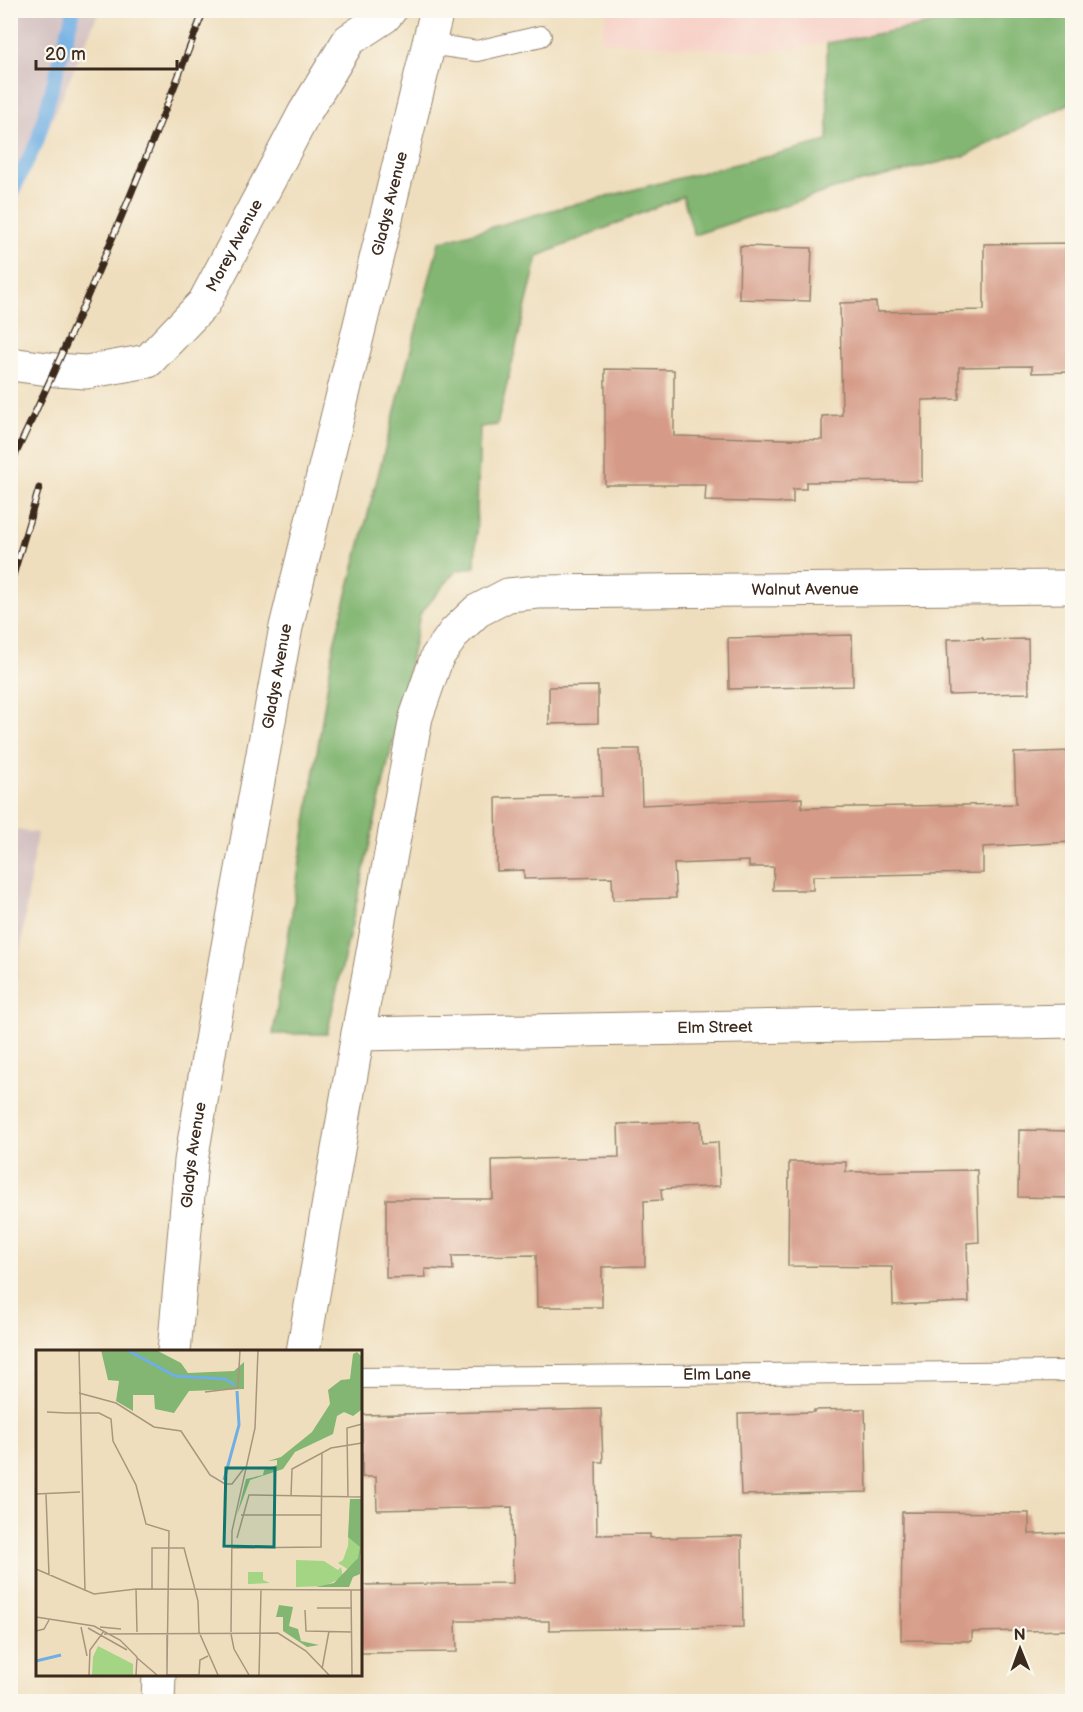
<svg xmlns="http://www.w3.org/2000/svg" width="1083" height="1712" font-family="'Balsamiq Sans',sans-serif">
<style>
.built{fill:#f7d1c8}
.industrial{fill:#d2bfc0}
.forest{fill:#82b672;stroke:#5e7048;stroke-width:1.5}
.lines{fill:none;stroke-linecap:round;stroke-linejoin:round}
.stream{stroke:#6fafe3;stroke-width:14}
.building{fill:#d69b88}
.service-casing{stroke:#95846e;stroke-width:22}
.minor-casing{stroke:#95846e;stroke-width:35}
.secondary-casing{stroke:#95846e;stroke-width:35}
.path{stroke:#95846e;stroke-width:4;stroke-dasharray:1.5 4.5;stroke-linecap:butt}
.service{stroke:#fff;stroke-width:20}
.minor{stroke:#fff;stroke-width:33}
.secondary{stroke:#fff;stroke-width:33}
.rail-casing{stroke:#3b2a1e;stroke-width:7}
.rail{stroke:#fbf7ec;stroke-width:4.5;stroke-dasharray:14;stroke-linecap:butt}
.labels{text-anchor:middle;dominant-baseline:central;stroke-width:5;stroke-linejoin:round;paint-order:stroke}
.street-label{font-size:16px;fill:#3b2a1e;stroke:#fbf7ec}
.inset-river{fill:none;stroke:#6fafe3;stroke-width:3}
.inset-road{fill:none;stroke:#a7967d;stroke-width:1.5}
.view{fill:#0f766e;fill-opacity:0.15;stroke:#0f766e;stroke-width:3}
.inset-edge{fill:none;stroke:#3b2a1e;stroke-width:3}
</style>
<rect width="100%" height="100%" fill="#fbf7ec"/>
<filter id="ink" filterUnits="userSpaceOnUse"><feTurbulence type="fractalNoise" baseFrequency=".0167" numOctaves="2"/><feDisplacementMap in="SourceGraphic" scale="12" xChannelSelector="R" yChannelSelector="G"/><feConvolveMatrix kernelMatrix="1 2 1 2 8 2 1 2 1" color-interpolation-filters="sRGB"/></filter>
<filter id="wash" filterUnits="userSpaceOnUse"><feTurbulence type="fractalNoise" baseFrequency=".008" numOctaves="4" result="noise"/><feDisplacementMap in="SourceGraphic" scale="24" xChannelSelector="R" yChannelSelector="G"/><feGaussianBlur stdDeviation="1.35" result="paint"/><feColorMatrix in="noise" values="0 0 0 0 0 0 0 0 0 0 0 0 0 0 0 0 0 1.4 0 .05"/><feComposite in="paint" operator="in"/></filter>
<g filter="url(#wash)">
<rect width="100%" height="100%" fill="#efdebd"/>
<!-- built -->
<path class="built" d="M607,11h391l-3,1 -168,31 -63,9 -164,-11z"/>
<!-- industrial -->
<g class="industrial">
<path d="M11,10l88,1 -88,204 -1,-204z"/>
<path d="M11,829l26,4 -26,182 -1,-186z"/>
</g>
<!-- forest -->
<path class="forest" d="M998,10l74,1v91l-107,54 -128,32 -143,47 -11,-39 -145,60 -41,169 -17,2 -5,140 -19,4 -36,43 -17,82 -76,338h-54l61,-390 105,-402 117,-33 272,-68 -1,-98 168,-31z"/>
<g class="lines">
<!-- stream -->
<path class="stream" d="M10,196l27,-54 37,-132"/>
</g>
<g id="blocks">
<!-- building -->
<g class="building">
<path d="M1072,243v129l-40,1v-7l-73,1v32l-37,1v81l-116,1v7h-13v14l-88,-2 1,-16h-101v-116l69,1v66l148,4v-24l20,-1 -2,-112 36,-1 1,10 107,-2v-66z"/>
<path d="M740,246l72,2 -2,53 -71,-2z"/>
<path d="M852,635l1,51 -124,3 -1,-51z"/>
<path d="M983,638v2l45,-1 1,54 -80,2 -2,-56z"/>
<path d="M598,686v37l-49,1v-37z"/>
<path d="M601,749h39l2,56 160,-7v10l214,-4 -2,-51 58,-2v91l-89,5v26l-170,3v14h-40l1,-23h-25v-6l-75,3 2,34 -63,2 -1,-23 -88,2v-9l-27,1 -1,-73 106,-2z"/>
<path d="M701,1121l1,22 16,-1 2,44 -59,3 1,11 -18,1 1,65 -43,1v40h-65l-1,-52 -84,1 1,14 -28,-1 1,8 -40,1v-79h107l-1,-39 127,-3 -1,-33z"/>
<path d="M1019,1130l53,1v67l-54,-1z"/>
<path d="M789,1162h57v10l131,-2 2,72 -12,1 2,59 -76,3 -1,-38 -104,-1z"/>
<path d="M601,1409l2,53h-7l1,73 53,-1v4l92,-2 1,91 -194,3v-9h-93l1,31 -97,1v-68l153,-2 -1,-76 -135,3 -1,-33h-14v-62z"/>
<path d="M865,1409l2,83 -126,3 -3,-81 76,-2v-2z"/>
<path d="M902,1512l127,1v21l43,-1v97l-100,2v9l-71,-1z"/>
</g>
</g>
</g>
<g filter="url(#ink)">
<use href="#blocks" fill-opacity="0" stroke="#95846e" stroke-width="1.5"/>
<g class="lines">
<defs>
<g id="service">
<path d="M429,44l48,7 64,-15"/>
<path id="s1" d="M360,1378l712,-7"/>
</g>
<g id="minor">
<path id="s2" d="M10,364l46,6 30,2 62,-11 56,-58 101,-191 44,-72 35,-23 6,-7"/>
<path id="s3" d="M358,1034l714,-13"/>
<path id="s4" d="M303,1352l55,-318 58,-317 21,-60 18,-25 22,-21 31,-16 30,-3 534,-5"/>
</g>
<g id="secondary">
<path id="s5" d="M174,1352l17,-191 22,-132 73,-402 151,-617"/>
<path d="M158,1702l1,-28"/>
</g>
</defs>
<!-- service casing -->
<use href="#service" class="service-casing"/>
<!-- minor casing -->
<use href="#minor" class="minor-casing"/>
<!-- secondary casing -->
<use href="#secondary" class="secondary-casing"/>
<!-- path -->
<path class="path" d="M226,1676l1,-2"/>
<!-- service -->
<use href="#service" class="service"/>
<!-- minor -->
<use href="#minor" class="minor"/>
<!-- secondary -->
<use href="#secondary" class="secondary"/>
<defs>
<g id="rail">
<path d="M10,466c71,-149 135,-301 194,-456"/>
<path d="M10,586l29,-98"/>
</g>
</defs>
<!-- rail casing -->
<use href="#rail" class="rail-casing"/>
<!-- rail -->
<use href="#rail" class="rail"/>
</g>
</g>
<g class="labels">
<!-- street labels -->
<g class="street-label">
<text stroke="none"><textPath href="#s5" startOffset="1170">Gladys Avenue</textPath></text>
<text stroke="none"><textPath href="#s2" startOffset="285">Morey Avenue</textPath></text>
<text stroke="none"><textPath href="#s4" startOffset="1102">Walnut Avenue</textPath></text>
<text stroke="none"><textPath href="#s5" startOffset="684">Gladys Avenue</textPath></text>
<text stroke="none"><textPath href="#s3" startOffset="357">Elm Street</textPath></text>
<text stroke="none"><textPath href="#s5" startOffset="198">Gladys Avenue</textPath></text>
<text stroke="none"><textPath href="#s1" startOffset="357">Elm Lane</textPath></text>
</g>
</g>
<!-- overview -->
<g transform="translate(36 1350)">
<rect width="326" height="326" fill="#efdebd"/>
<path d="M314,149h11v55l-12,16 -11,-7 5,-3 5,-14zM260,210l28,1 14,9 3,-3 2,10 -18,9 -29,1zM212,222h15v8l7,3 -22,1zM62,296l35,18v11h-41l1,-18z" fill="#a3d584"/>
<path d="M65,0h55l25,13 7,10 46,-2 10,-9v27l-55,2 -15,22 -19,-4 -1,-14h-21v16l-17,-10 3,-20 -11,-1zM321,2l4,4v54l-8,6 -9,-4 -7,4 -4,18 -38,18 -12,17 -33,11 -13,35 9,-36 17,-4 1,-5 13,-5v-5l-9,1 13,-4 31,-25 18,-28 -2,-14 13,-10 9,-1 3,-25zM314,149h11l-1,75 -7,3 -4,10h-33l18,-4 24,-25 2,-11 -12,-10zM243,255l14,2 -4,19 9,3 3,12 18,4 -12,2 -24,-16v-14h-7z" fill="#82b672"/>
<path class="inset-river" d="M91,0l48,26 50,3 10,6M188,130l15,-55 -2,-34M0,311l25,-6"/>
<path class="inset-road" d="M43,0l6,241M169,42l33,-4 2,-38M43,43l37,10 38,24 27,4 29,44 15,9h7l13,-17M11,62l19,1M44,63h-14h33l12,6 2,22 23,44 10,39 23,7 -2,140M0,144l44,-2M10,144l3,81M255,146l1,-27 39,-21 31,-5M312,147l-1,-69 15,-4M205,165h81M201,188l12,-43 113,2M196,198l89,-1 1,-95M0,219l58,25 42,-5 226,1M100,239l1,43M116,239v-41h32l14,53 1,31 19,43M315,240l1,85M281,258h35M269,260l1,21 46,1M0,267l58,9 26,14 17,17M45,277l6,29M64,277l21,2M52,278l39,22M0,281l8,-2 5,-9M195,282l1,-101 23,-103 3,-78M68,284l174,-1 28,18 23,24M131,284v41M195,284l3,15 15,26M100,307l21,18M286,319l7,-38M53,325l1,-25 14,-19M100,325l1,-18M131,325h32M163,325l1,-15 8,-4M223,325l2,-85"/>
<path class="view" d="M190,118h49l-1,79 -50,-1z"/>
<rect width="326" height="326" class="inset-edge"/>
</g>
<!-- margin -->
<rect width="1083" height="1712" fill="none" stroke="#fbf7ec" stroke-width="36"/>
<!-- north arrow -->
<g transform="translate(1020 1649) rotate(359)" stroke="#fbf7ec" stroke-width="4.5" paint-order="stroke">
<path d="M0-4.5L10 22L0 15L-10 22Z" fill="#3b2a1e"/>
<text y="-9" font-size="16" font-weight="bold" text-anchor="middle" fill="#3b2a1e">N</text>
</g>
<!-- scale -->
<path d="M36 60v9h141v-9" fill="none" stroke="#3b2a1e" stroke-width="3"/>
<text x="45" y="60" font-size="18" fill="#3b2a1e" stroke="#fbf7ec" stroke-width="4.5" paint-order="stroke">20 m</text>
</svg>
